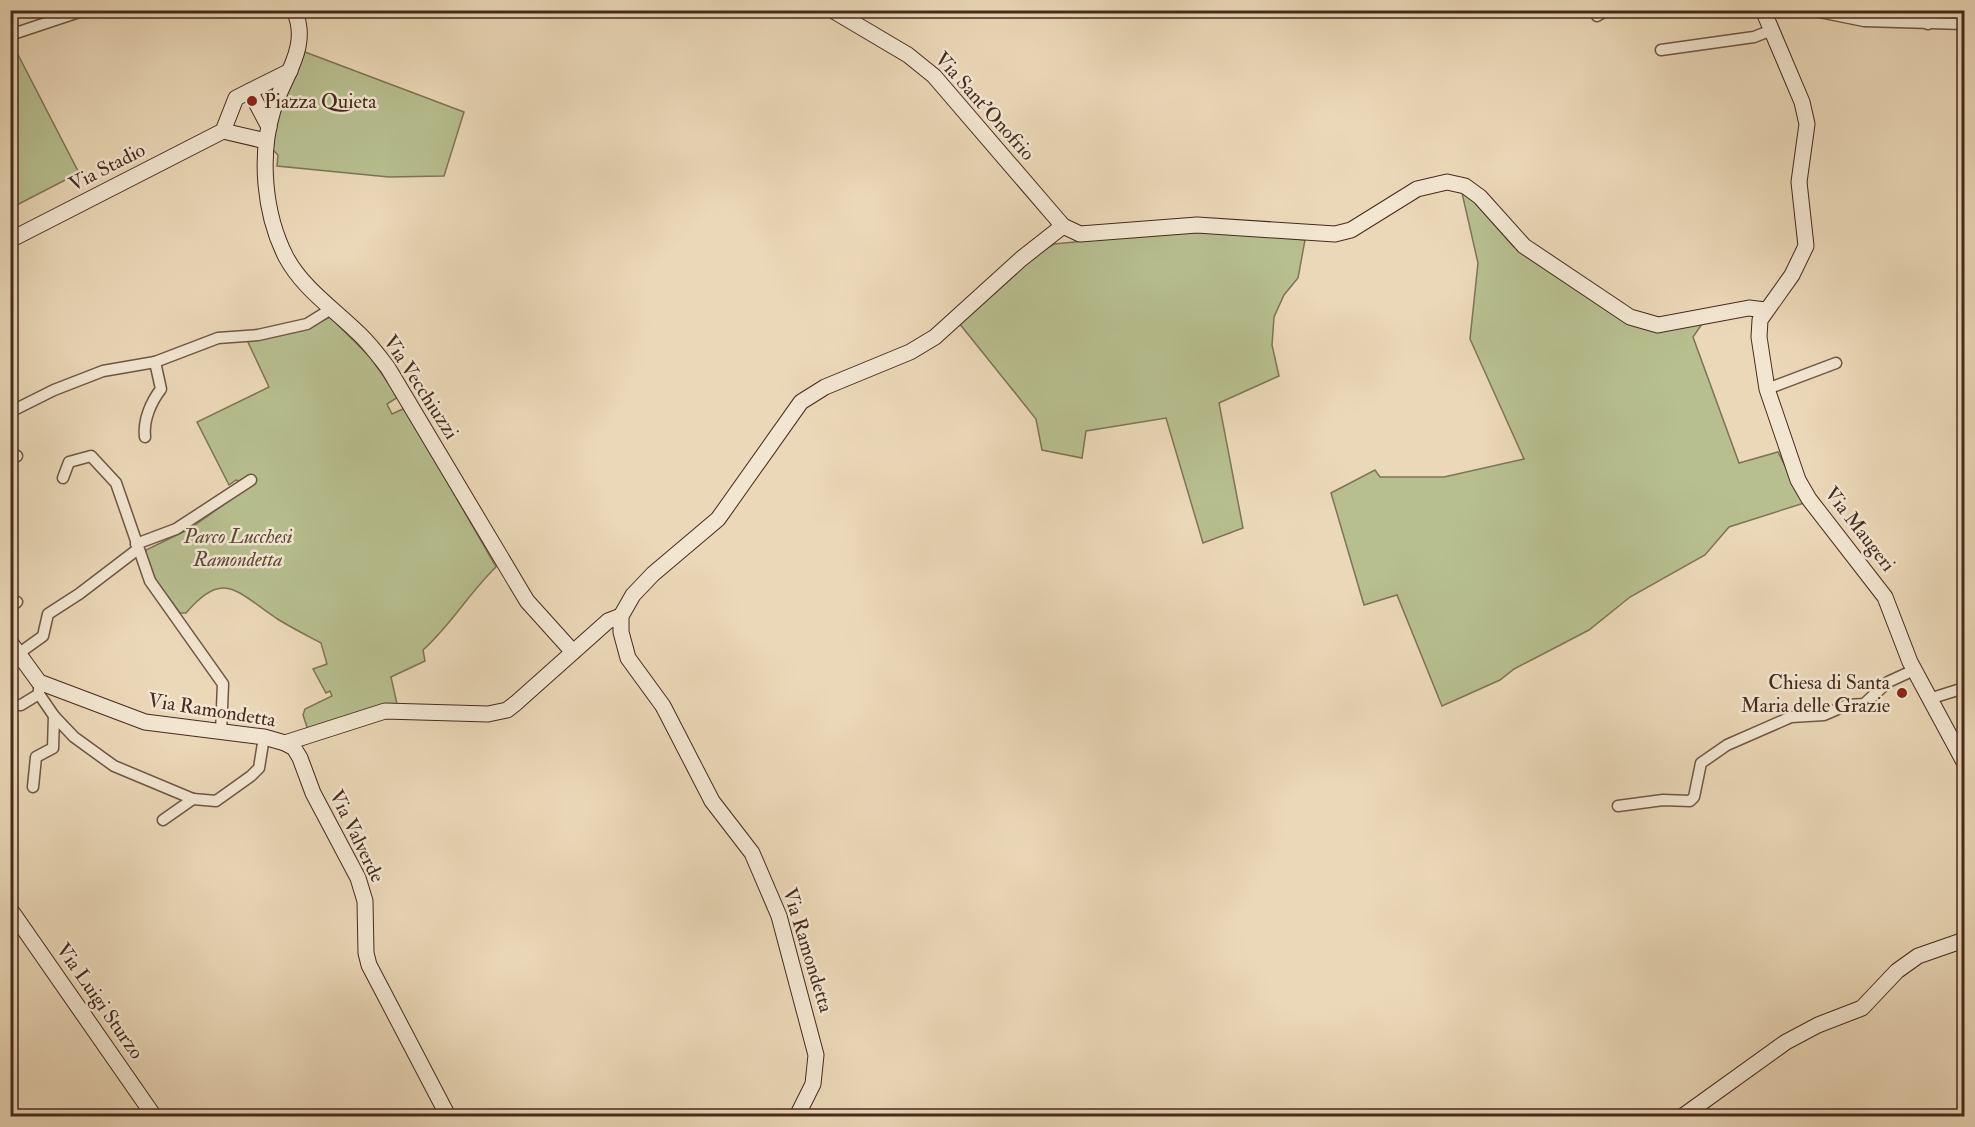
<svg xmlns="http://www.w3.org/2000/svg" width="1975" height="1127" font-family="'IM FELL Double Pica',serif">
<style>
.green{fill:#b7bf8f;stroke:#7e7456;stroke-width:1.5}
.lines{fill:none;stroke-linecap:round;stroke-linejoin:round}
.street-casing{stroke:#6f5644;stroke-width:13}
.secondary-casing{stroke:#462a1d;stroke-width:17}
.street{stroke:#f2e6d1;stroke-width:10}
.secondary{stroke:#f2e6d1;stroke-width:15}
.poi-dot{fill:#8f2418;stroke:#f2e6d1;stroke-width:2}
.labels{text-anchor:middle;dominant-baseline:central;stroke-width:5;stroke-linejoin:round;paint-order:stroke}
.poi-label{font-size:20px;fill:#462a1d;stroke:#f2e6d1;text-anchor:start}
.street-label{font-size:20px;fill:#462a1d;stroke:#f2e6d1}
.park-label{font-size:20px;font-style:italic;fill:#5d4834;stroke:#f2e6d1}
</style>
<rect width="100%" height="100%" fill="#ebd8b8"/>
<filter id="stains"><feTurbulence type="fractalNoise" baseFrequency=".00333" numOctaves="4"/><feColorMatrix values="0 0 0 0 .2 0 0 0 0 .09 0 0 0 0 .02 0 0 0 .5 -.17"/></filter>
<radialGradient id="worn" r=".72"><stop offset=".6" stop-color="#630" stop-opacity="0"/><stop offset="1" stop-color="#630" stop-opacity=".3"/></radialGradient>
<!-- green -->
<g class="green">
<path d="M13,45l66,128 -68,35 -1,-161z"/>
<path d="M305,52l159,60 -20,64 -55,1 -112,-11 1,-11 -7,-7 9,-37z"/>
<path d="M1462,193l9,5 42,48 112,75c26,13 49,7 77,3l-9,13 46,126 39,-11 26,51 -75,24 -24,28 -75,42 -41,33 -75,39 -14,11 -58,26 -45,-111 -33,10 -33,-112 44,-23 5,7h64l80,-18 -54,-120 8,-76z"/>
<path d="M1195,230l110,10 -7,38 -14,17 -10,22 -2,28 7,31 -60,27 24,125 -40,15 -37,-125 -80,13 -4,27 -40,-8 -6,-31 -77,-96 72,-65 23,-14z"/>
<path d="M330,317l41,41 27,39 -11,7 5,10 13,-6 91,159c-27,26 -45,58 -73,83l2,11 -34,16 6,27 -89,26 -5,-15 2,-6 27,-13 -2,-5 -4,2 -13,-24 14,-5 -6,-21c-15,-8 -31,-16 -45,-25 -40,-27 -53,-49 -90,-5h-6l-25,-34 -10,-26 1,-3 43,-21 64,-45 -17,-4 -7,5 -32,-63 72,-35 -22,-47 65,-14z"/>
</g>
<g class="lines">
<defs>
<g id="street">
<path d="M1810,10l54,11 100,3"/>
<path d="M1927,10l1,14"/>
<path d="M1597,16l10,-6"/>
<path d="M10,35l75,-25"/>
<path d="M1661,50l93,-13 18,-7"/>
<path d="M1767,389l69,-26"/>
<path d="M10,412l44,-22 49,-19 52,-9 63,-24 40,-3 49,-11 24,-15"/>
<path d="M145,437c-2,-17 6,-35 16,-48l-6,-27"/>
<path d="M10,453l7,3"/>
<path d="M63,478l6,-16 22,-6 25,27 34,98 73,103 -2,48"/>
<path d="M136,544l40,-15 75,-49"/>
<path d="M10,607l7,-5"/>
<path d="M18,654l25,-18 5,-22 31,-20 59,-45"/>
<path d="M39,682v12l15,22 20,21 40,29 79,33"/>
<path d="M1929,699l35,-11"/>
<path d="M12,705h9l18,-11"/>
<path d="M33,787l3,-30 17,-9 1,-32"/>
<path d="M1618,806l45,-6 27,1 4,-4 7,-34 26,-18 64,-28 33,-2 23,-10 17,-1 24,-22 26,-12"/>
<path d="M163,820l30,-21 23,2 35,-25 8,-8 5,-31"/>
</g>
<g id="secondary">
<path d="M294,10c17,37 -11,67 -21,100 -14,46 -9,104 13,147 16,30 45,50 69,73 13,11 23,25 33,38l139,233 46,51"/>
<path d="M832,10l76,45 26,21 129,150 17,8 117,-9 138,9 16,-4 66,-41 30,-7 18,4 15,11 44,49 106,71 28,8 91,-17 16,2"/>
<path d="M1763,10l39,92 5,22 -8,58 7,64 -14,29 -32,45 -1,17 8,52 31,91 11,19 76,98 25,65 54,100"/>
<path d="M250,91l19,36"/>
<path d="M223,131l43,10"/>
<path d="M10,240l213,-109 13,-33 54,-27"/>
<path d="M10,642l29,40 106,40 119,15 21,6 100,-32 103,3 19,-4 9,-7 92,-82 13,-5"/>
<path d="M285,743l9,5 6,10 13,35 45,85 7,23 1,52 3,12 79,151"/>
<path d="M10,909l144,207"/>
<path d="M797,1116l16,-32 3,-29 -37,-139 -27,-63 -40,-52 -49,-95 -35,-48 -7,-26v-16l12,-21 20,-21 65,-55 83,-117 24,-15 85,-35 25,-15 86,-78 42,-33"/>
<path d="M1683,1116l103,-74 32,-17 44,-17 35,-37 21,-15 46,-16"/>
</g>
</defs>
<!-- street casing -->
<use href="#street" class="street-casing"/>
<!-- secondary casing -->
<use href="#secondary" class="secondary-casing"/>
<!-- street -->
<use href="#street" class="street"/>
<!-- secondary -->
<use href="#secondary" class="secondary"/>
</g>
<!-- markers -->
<g class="poi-dot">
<circle cx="252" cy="101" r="6"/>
<circle cx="1902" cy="693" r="6"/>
</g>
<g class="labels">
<!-- poi labels -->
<g class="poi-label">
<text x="264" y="101">Piazza Quieta</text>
<text x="1890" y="682" text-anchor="end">Chiesa di Santa<tspan x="1890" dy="23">Maria delle Grazie</tspan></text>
</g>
<!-- street labels -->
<g class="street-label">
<text transform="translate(985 106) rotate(48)">Via Sant'Onofrio</text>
<text transform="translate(107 167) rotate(-27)">Via Stadio</text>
<text transform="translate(421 387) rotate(57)">Via Vecchiuzzi</text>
<text transform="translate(1860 529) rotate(52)">Via Maugeri</text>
<text transform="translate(212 710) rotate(9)">Via Ramondetta</text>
<text transform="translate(357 836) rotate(64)">Via Valverde</text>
<text transform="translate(808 950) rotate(73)">Via Ramondetta</text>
<text transform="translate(100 1001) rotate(55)">Via Luigi Sturzo</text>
</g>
<!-- park labels -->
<g class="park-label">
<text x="238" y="536">Parco Lucchesi<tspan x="238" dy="23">Ramondetta</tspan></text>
</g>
</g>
<!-- margin -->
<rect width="1975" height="1127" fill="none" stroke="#ebd8b8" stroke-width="36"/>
<rect x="12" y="12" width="1951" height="1103" fill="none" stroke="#462a1d" stroke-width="3"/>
<rect x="18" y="18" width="1939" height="1091" fill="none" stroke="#462a1d" stroke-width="1.5"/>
<rect width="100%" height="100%" filter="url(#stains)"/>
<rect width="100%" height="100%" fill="url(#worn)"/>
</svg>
